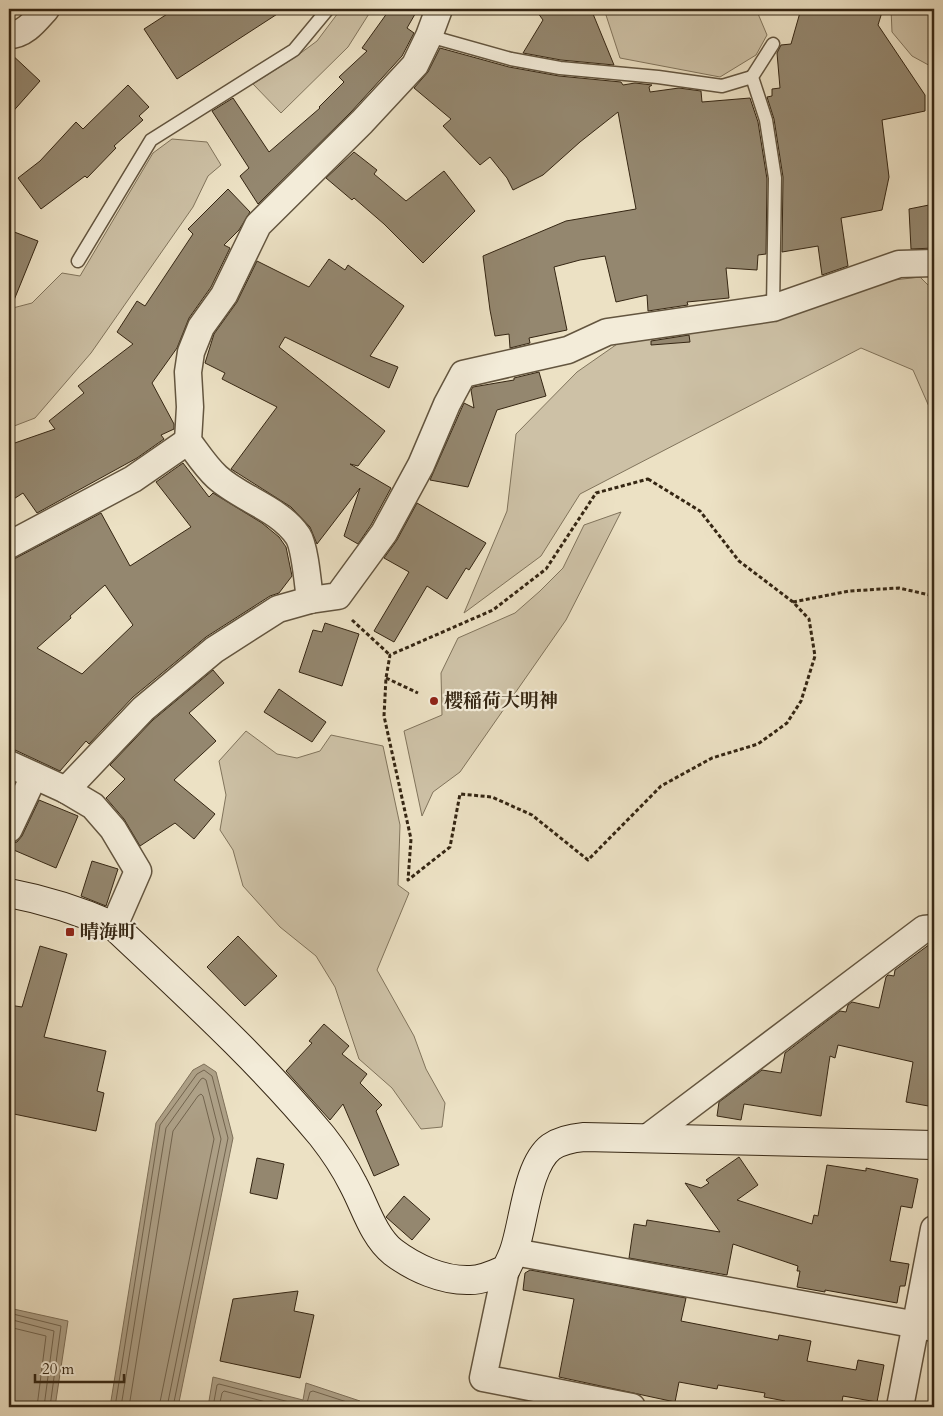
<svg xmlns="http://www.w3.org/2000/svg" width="943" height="1416" font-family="Cardo,'Noto Serif JP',serif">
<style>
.green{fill:#cdc1a6;stroke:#81745c}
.water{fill:#aea188;stroke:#7e7059}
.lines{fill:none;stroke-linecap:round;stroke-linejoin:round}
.shore{stroke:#72644e;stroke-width:1}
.building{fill:#94876f;stroke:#352613;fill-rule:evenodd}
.lane-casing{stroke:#63553f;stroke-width:15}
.street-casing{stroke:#63553f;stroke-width:29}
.secondary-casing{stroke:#352613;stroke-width:30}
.path{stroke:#352613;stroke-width:3;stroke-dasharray:4 2.5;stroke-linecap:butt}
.lane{stroke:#f3ecd9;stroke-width:12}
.street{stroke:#f3ecd9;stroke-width:26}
.secondary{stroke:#f3ecd9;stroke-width:28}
.poi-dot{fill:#8f2418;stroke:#f3ecd9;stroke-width:2}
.labels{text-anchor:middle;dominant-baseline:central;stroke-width:4.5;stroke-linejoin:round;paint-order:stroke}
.poi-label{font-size:19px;font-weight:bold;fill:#352613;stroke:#f3ecd9;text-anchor:start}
</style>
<rect width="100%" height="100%" fill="#ece1c4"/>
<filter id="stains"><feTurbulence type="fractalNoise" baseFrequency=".004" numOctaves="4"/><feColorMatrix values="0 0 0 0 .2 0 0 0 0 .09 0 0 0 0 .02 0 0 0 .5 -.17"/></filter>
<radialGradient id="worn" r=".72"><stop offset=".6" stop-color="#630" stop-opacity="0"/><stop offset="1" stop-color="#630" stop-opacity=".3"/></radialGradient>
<!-- green -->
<g class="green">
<path d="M341,9h31l-24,38 -67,66 -28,-29 41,-26 23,-17z"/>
<path d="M604,9h152l11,26 -11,20 -36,22 -100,-19z"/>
<path d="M891,9h43v59l-22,-12 -20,-24z"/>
<path d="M172,139l35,3 14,23 -13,11 -15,31 -102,146 -56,65 -26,10v-119l23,-6 30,-30 18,3 73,-123z"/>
<path d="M920,277l14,14v127l-21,-48 -52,-22 -281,146 -39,62 -77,57 43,-102 9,-77 61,-62 66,-46 123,-31z"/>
<path d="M621,512l-55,108 -106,152 -27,20 -11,24 -18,-85 38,-16 -1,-42 17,-35 57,-25 25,-22 23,-23 21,-43z"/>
<path d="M246,731l31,23 20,4 23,-7 11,-16 52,11 17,79 -2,60 11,8 -32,77 37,66 12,33 19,34 -3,24 -21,2 -29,-41 -33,-29 -24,-72 -19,-31 -36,-29 -37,-41 -10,-36 -13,-20 6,-35 -7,-34z"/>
</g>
<!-- water -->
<g class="water">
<path d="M204,1064l12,8 17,66 -55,269h-68l46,-284 37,-53z"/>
<path d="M9,1308l59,13 -13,86h-46z"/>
<path d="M213,1377l90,23 3,-17 54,18 -1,6h-151z"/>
</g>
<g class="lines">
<!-- shore -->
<g class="shore">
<path d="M9,1313l52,13 -11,81"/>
<path d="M9,1319l45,12 -10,76"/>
<path d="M9,1327l37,9 -9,71"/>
<path d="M115,1407l45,-282 37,-51 7,-4 8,6 16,62 -55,269"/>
<path d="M121,1407l45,-279 35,-49 2,-1 3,2 15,59 -54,268"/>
<path d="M129,1407l44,-276 25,-35 3,-2 2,2 11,43 -55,268"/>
<path d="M213,1407l4,-22 2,-1 82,21 6,-2 3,-11 3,-1 40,13 1,3"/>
<path d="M219,1407l3,-14 2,-2 61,16"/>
</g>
</g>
<!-- building -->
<g class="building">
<path d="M175,9h110l-108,70 -33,-50z"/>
<path d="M390,9h28l-11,19 7,5 -12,23 -51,56 -93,92 -18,-28 9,-8 -37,-57 21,-13 36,54 51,-44 -1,-1 25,-25 -5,-5 28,-26 -5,-3z"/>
<path d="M535,9h56l23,56 -53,-5 -38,-7 20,-33z"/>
<path d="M801,9h82l-5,16 47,70v16l-43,9 7,57 -7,33 -41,8 7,48 -26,9 -4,-29 -36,6 1,-75 -9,-58 -7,-22 5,-1v-7l8,-1 -3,-35 4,-8 10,-1z"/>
<path d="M440,48l69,19 50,9 62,6 2,3 12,-2 17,2 -3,2 1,5 29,-4 22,3 1,11 48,-4 8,24 9,57 -1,75 -8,1 -1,15 -31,-2 3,30 -42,4 1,3 -40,6 -1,-16 -31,7 -11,-46 -25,4 -26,7 13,63 -38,8 1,5 -20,5 -1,-14 -14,2 -5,-26 -7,-54 83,-35 70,-12 -18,-97 -38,30 -37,33 -30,15 -6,-12 -17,-21 -10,8 -37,-39 8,-7 -37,-31 14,-16z"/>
<path d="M9,52l31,29 -31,35z"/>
<path d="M128,85l21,22 -10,9 4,4 -29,26 2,2 -29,30 -2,-2 -44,33 -23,-31 22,-17 36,-39 7,7z"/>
<path d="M354,152l23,18 -3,4 32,27 38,-30 31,40 -52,52 -39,-39 -30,-26 -2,2 -26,-22z"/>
<path d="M228,189l22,23 -11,18 -15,15 6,3 -19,39 -22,31 -12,30 -25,35 22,41v5l-13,6 3,4 -27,19 -100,55 -14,-20 -14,9v-57l46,-16 -6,-8 35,-28 -6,-7 55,-42 -16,-12 20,-31 8,5 48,-72 -5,-5z"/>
<path d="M934,204v44l-23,1 -2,-40z"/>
<path d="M9,230l29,11 -28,69h-1z"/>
<path d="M329,259l16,11 3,-5 56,41 -34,50 28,11 -9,21 -104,-51 -6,10 106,84 -27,35 -8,-2 41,24 -20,37 -13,19 -14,-8 16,-48 -43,56 -7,-17 -19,-20 -60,-38 46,-62 -55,-28 3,-6 -20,-10 9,-29 23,-32 20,-41 52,26z"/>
<path d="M689,335l1,7 -39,3v-4z"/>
<path d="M539,372l7,24 -49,14 -29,77 -38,-7 34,-77 10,5 -3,-18 2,-3 41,-7v-2z"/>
<path d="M183,463l26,34 4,-4 49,30 17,14 7,10 6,29 -13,17 -9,3 -64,41 -73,60 -44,47 -3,-3 -26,30 -45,-21 -6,-1v-189l7,-2 85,-45 29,53 61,-39 -35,-45zM105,585l28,40 -51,49 -45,-26 34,-30 -1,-2z"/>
<path d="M417,503l69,40 -17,27 -3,-2 -19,31 -20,-13 -33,56 -20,-11 35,-59 -25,-14 13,-18z"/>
<path d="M325,623l34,11 -17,52 -43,-14 14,-42 9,2z"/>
<path d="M213,670l11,13 -35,30 27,28 -42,39 41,34 -21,25 -19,-16 -35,23 -16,-27 -18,-21 19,-19 -15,-14 43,-45z"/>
<path d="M279,689l47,33 -14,20 -48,-30z"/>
<path d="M39,800l39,16 -22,52 -47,-20v-4l8,-2 5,-6z"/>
<path d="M92,861l26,8 -12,37 -25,-10z"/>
<path d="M238,936l39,40 -32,30 -38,-39z"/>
<path d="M930,944h4l-5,37 5,1v125l-28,-5 7,-40 -75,-17 -3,13 -5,-2 -9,60 -77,-12 -3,16 -24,-4 2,-14 43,-32 19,3 4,-20 55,-42 6,1 2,-7 4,-3 27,6 7,-31 2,-2 6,1 1,-6z"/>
<path d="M40,946l27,8 -23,83 62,14 -9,40 7,2 -8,38 -87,-18v-108l13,2z"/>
<path d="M324,1024l25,22 -7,8 25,20 -7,9 22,22 -6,6 23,54 -25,11 -31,-72 -13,16 -44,-49 26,-28 -3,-2z"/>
<path d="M739,1157l19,28 -21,15 75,24 2,-9 4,1 9,-51 39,6v-3l52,11 -6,29 -11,-2 -11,55 19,3 -4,22h-5l-3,17 -72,-13v2l-28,-5 3,-16h-3l1,-5 -65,-22 -6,31 -98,-17 5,-34 12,2 1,-6 73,12 -35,-49 16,5 8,-5 -3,-3z"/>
<path d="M257,1158l27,6 -7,35 -27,-6z"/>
<path d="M404,1196l26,23 -18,21 -26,-23z"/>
<path d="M530,1270l156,28 -5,23 97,19 1,-5 32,6 -4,20 49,9 2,-10 26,5 -7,37 -34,-6 -2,11h-57l1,-6 -21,-4 1,-4 -47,-8 -1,4 -38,-7 -4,20 -116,-25 15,-78 -51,-9 2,-17z"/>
<path d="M298,1291l-4,20 20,4 -14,63 -80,-17 13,-62z"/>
</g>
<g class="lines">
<defs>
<g id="lane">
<path d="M429,36l82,23 49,9 98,9 64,9 30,-9"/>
<path d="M78,261l73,-121 143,-90 34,-41"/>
<path d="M773,308l2,-130 -9,-58 -14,-43 21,-33"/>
</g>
<g id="street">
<path d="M9,35c16,0 27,-15 37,-26"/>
<path d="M9,545l124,-66 55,-38"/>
<path d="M310,600c-2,-15 -5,-53 -12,-64 -19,-28 -57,-37 -81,-59 -11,-10 -20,-24 -29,-36l2,-34 -2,-35 3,-20 10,-25 23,-32 34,-70 104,-103 53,-57 14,-29 10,-27"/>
<path d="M9,764l57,26 27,16 20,23 25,42 -24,55"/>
<path d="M66,790l77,-81 71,-59 64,-41 32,-9 28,-4 46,-63 37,-68 26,-61 16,-30 105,-24 39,-18 166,-24 126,-44 35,-1"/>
<path d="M9,829l25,-53"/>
<path d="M647,1138l277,-209 10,-1"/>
<path d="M514,1252l420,76"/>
<path d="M506,1269l-23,109 149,29"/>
<path d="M900,1407l34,-178"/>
</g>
<path id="secondary" d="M9,893c37,7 71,18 105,33 72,68 145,134 208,210 11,14 23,32 31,48 12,22 20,52 40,68 21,16 50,29 77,28 13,0 25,-6 36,-11 3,-6 6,-12 8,-18 10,-28 13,-86 37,-104 10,-7 22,-9 33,-10l350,8"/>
</defs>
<!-- lane casing -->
<use href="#lane" class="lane-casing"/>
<!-- street casing -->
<use href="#street" class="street-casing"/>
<!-- secondary casing -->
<use href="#secondary" class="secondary-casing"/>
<!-- path -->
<g class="path">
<path d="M648,479l52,32 39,50 54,41 16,17 6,37 -14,45 -14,22 -29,21 -46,14 -51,28 -73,74 -56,-45 -40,-18 -32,-3 -10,53 -42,33 3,-41 -27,-123 2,-38 4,-23 103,-45 53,-41 50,-76z"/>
<path d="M793,602l56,-11 50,-3 35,8"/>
<path d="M352,620l38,35"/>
<path d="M386,678l32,15"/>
</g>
<!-- lane -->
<use href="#lane" class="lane"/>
<!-- street -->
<use href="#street" class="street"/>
<!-- secondary -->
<use href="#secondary" class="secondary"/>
</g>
<!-- markers -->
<g class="poi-dot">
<circle cx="434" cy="701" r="5"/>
<rect x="65" y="927" width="10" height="10" rx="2.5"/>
</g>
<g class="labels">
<!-- poi labels -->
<g class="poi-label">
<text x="444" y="701">櫻稲荷大明神</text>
<text x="80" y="932">晴海町</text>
</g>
</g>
<!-- margin -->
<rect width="943" height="1416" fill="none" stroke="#ece1c4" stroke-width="30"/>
<rect x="10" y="10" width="923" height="1396" fill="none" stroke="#352613" stroke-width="2.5"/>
<rect x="15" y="15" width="913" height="1386" fill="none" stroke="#352613"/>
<!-- scale -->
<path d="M35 1374v8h89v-8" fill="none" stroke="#352613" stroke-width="2.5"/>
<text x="42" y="1374" font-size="15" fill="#352613" stroke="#f3ecd9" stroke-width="4" paint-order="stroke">20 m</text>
<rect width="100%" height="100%" filter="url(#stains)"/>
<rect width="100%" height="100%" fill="url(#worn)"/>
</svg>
